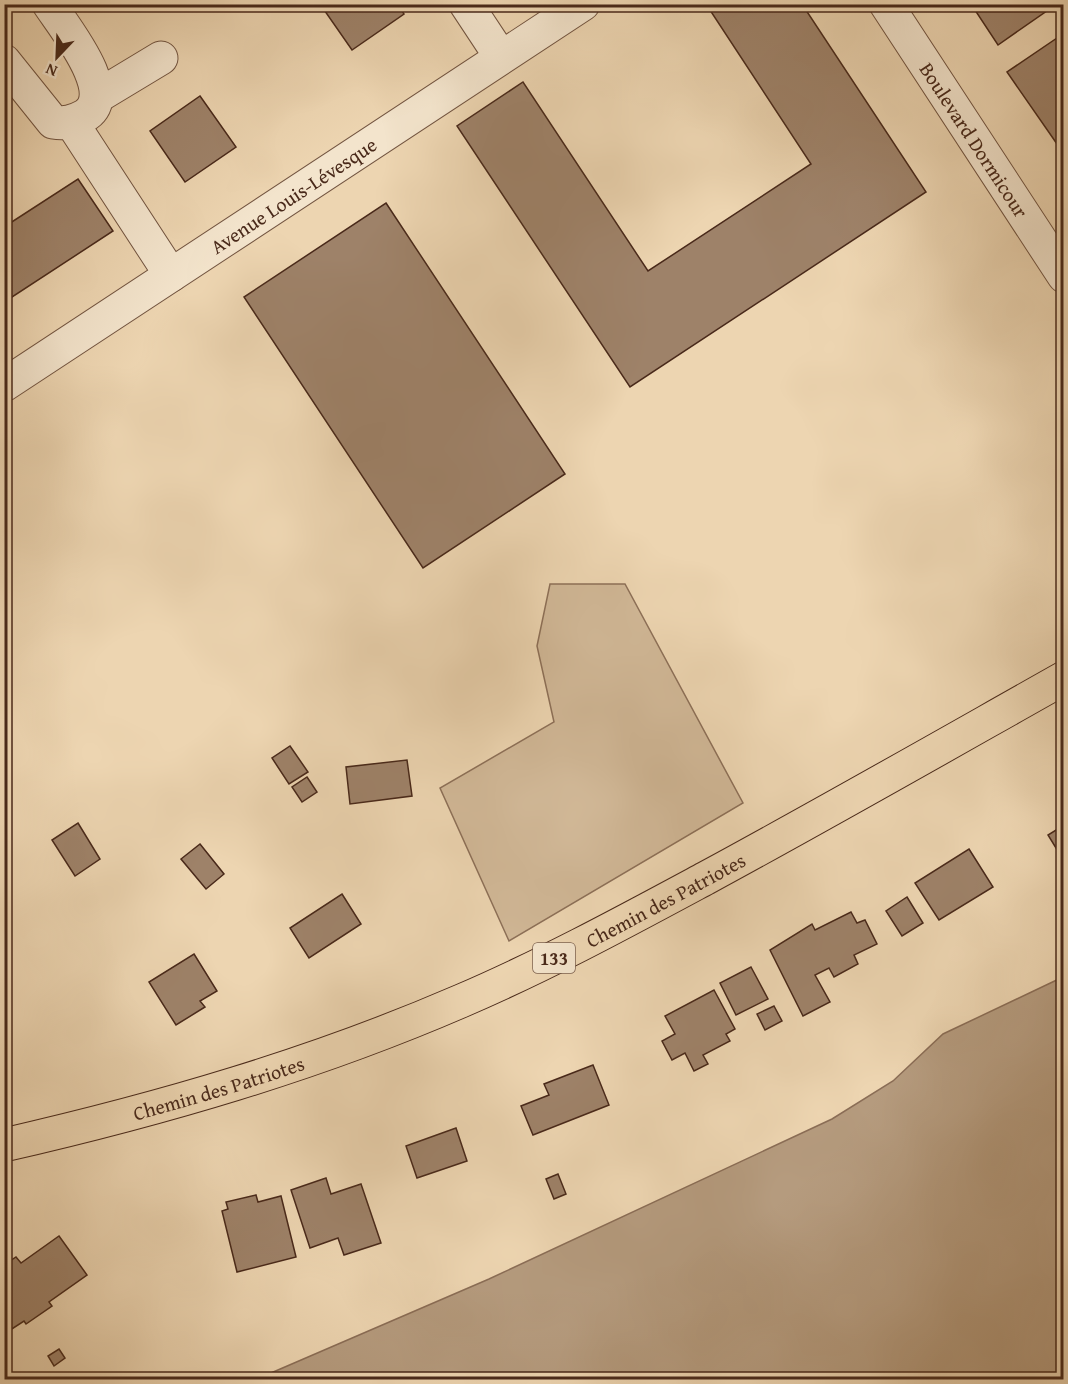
<svg xmlns="http://www.w3.org/2000/svg" width="1068" height="1384" font-family="'Gentium Book Plus',serif">
<style>
.green{fill:#d1b897;stroke:#8d7058;stroke-width:1.5}
.water{fill:#b59b7e;stroke:#8a6d56;stroke-width:1.5}
.building{fill:#9e8269;stroke:#49291a;stroke-width:1.5}
.lines{fill:none;stroke-linecap:round;stroke-linejoin:round}
.minor-casing{stroke:#725440;stroke-width:35}
.major-casing{stroke:#49291a;stroke-width:35}
.minor{stroke:#f3e4cc;stroke-width:33}
.major{stroke:#edd5b1;stroke-width:33}
.labels{text-anchor:middle;dominant-baseline:central;stroke-width:4.5;stroke-linejoin:round;paint-order:stroke}
.shield{fill:#f3e4cc;stroke:#7c614f;stroke-width:1.5}
.shield-label{font-size:18px;font-weight:bold;fill:#49291a}
.street-label{font-size:20px;fill:#49291a;stroke:#f3e4cc}
</style>
<rect width="100%" height="100%" fill="#edd5b1"/>
<filter id="stains"><feTurbulence type="fractalNoise" baseFrequency=".00333" numOctaves="4"/><feColorMatrix values="0 0 0 0 .2 0 0 0 0 .09 0 0 0 0 .02 0 0 0 .5 -.17"/></filter>
<radialGradient id="worn" r=".72"><stop offset=".6" stop-color="#630" stop-opacity="0"/><stop offset="1" stop-color="#630" stop-opacity=".3"/></radialGradient>
<!-- green -->
<path class="green" d="M550,584h75l118,219 -234,138 -69,-153 114,-66 -17,-76z"/>
<!-- water -->
<path class="water" d="M1063,977v402h-806l232,-100 343,-160 61,-38 50,-47z"/>
<!-- building -->
<g class="building">
<path d="M320,4h78l6,10 -52,36z"/>
<path d="M706,4h96l124,188 -296,195 -173,-261 66,-44 125,189 163,-107z"/>
<path d="M971,4h77l3,4 -53,37z"/>
<path d="M1060,36l4,6v112l-57,-82z"/>
<path d="M200,96l36,51 -51,35 -35,-51z"/>
<path d="M78,179l35,52 -104,68 -5,-6v-66z"/>
<path d="M386,203l179,271 -142,94 -179,-271z"/>
<path d="M290,746l18,26 -19,12 -17,-26z"/>
<path d="M407,760l5,36 -62,8 -4,-37z"/>
<path d="M307,777l10,15 -15,10 -10,-15z"/>
<path d="M78,823l22,36 -25,17 -23,-36z"/>
<path d="M1064,825v36l-16,-26z"/>
<path d="M200,844l24,30 -18,15 -25,-30z"/>
<path d="M969,849l24,38 -54,33 -24,-37z"/>
<path d="M342,894l19,30 -52,34 -19,-30z"/>
<path d="M907,897l16,26 -21,13 -16,-25z"/>
<path d="M851,912l6,11 8,-3 12,24 -23,11 4,9 -24,13 -5,-9 -14,7 15,27 -27,14 -33,-66 42,-26 3,6z"/>
<path d="M194,954l23,37 -17,10 5,6 -29,18 -27,-43z"/>
<path d="M751,967l17,32 -32,16 -16,-32z"/>
<path d="M714,990l21,39 -9,5 4,7 -27,14 5,9 -14,7 -9,-18 -13,7 -10,-19 13,-7 -10,-18z"/>
<path d="M774,1006l8,15 -17,9 -8,-16z"/>
<path d="M593,1065l16,40 -76,30 -12,-29 28,-11 -5,-11z"/>
<path d="M456,1128l11,33 -50,17 -11,-32z"/>
<path d="M558,1174l8,20 -12,5 -8,-20z"/>
<path d="M326,1178l5,16 30,-10 20,59 -37,12 -6,-17 -28,10 -19,-58z"/>
<path d="M256,1195l2,7 23,-6 15,61 -59,15 -15,-61 6,-2 -2,-7z"/>
<path d="M59,1236l28,39 -38,27 3,4 -26,18 -2,-3 -20,13v-69l12,-8 5,6z"/>
<path d="M59,1349l6,9 -11,8 -6,-10z"/>
</g>
<g class="lines">
<defs>
<g id="minor">
<path d="M466,4l35,53"/>
<path id="s1" d="M886,4l178,272"/>
<path d="M4,61l49,61c12,2 20,0 31,-6 37,-20 -20,-89 -35,-112"/>
<path d="M98,96l63,-38"/>
<path d="M72,123l99,152"/>
<path id="s2" d="M4,385l579,-381"/>
</g>
<g id="major">
<path id="s3" d="M4,1145c157,-36 309,-80 457,-144 84,-36 165,-80 245,-123 120,-65 239,-133 358,-200"/>
</g>
</defs>
<!-- minor casing -->
<use href="#minor" class="minor-casing"/>
<!-- major casing -->
<use href="#major" class="major-casing"/>
<!-- minor -->
<use href="#minor" class="minor"/>
<!-- major -->
<use href="#major" class="major"/>
</g>
<g class="labels">
<!-- shield labels -->
<rect class="shield" x="533" y="943" width="42" height="30" rx="4.5"/>
<g class="shield-label">
<text x="554" y="958">133</text>
</g>
<!-- street labels -->
<g class="street-label">
<text stroke="none"><textPath href="#s1" startOffset="162">Boulevard Dormicour</textPath></text>
<text stroke="none"><textPath href="#s2" startOffset="346">Avenue Louis-Lévesque</textPath></text>
<text stroke="none"><textPath href="#s3" startOffset="708">Chemin des Patriotes</textPath></text>
<text stroke="none"><textPath href="#s3" startOffset="222">Chemin des Patriotes</textPath></text>
</g>
</g>
<!-- margin -->
<rect width="1068" height="1384" fill="none" stroke="#edd5b1" stroke-width="24"/>
<rect x="6" y="6" width="1056" height="1372" fill="none" stroke="#49291a" stroke-width="3"/>
<rect x="12" y="12" width="1044" height="1360" fill="none" stroke="#49291a" stroke-width="1.5"/>
<!-- north arrow -->
<g transform="translate(57 57) rotate(203)" stroke="#f3e4cc" stroke-width="4.5" paint-order="stroke">
<path d="M0-4.5L10 22L0 15L-10 22Z" fill="#49291a"/>
<text y="-9" font-size="16" font-weight="bold" text-anchor="middle" fill="#49291a">N</text>
</g>
<rect width="100%" height="100%" filter="url(#stains)"/>
<rect width="100%" height="100%" fill="url(#worn)"/>
</svg>
